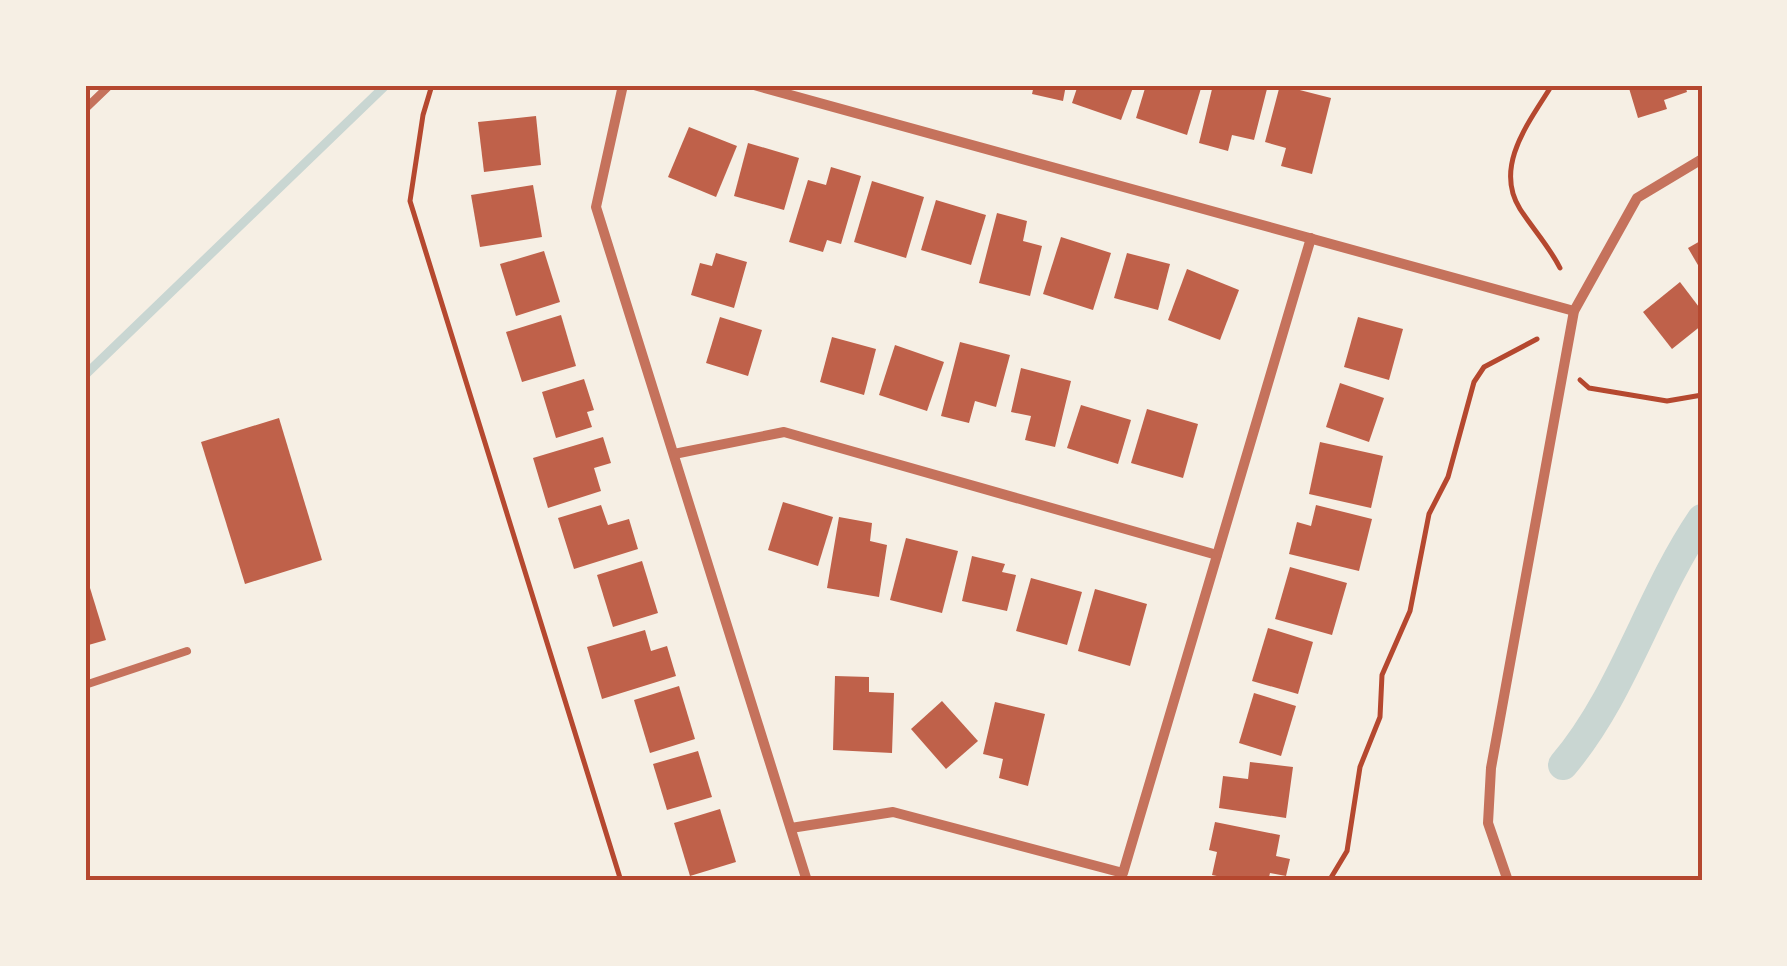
<svg xmlns="http://www.w3.org/2000/svg" width="1787" height="966" font-family="'Exo 2',sans-serif">
<style>
.lines{fill:none;stroke-linecap:round;stroke-linejoin:round}
.stream{stroke:#c9d6d2;stroke-width:9}
.canal{stroke:#c9d6d2;stroke-width:30}
.building{fill:#bf614a}
.path{stroke:#b5482f;stroke-width:5}
.service{stroke:#c5725c;stroke-width:8}
.minor{stroke:#c5725c;stroke-width:10}
.neatline{fill:none;stroke:#b5482f;stroke-width:4}
</style>
<rect width="100%" height="100%" fill="#f6efe4"/>
<g class="lines">
<!-- stream -->
<path class="stream" d="M85,375l301,-290"/>
<!-- canal -->
<path class="canal" d="M1563,765c61,-72 86,-168 139,-246"/>
</g>
<!-- building -->
<g class="building">
<path d="M1034,85h32l-3,16 -31,-7z"/>
<path d="M1078,85h56l-13,35 -49,-17z"/>
<path d="M1146,85h56l-15,50 -51,-17z"/>
<path d="M1213,85h55l-14,55 -22,-5 -4,16 -29,-8z"/>
<path d="M1280,85l51,13 -19,76 -31,-8 5,-18 -21,-6z"/>
<path d="M1628,85h57l2,7 -23,8 3,9 -29,9z"/>
<path d="M536,116l5,49 -57,7 -6,-50z"/>
<path d="M689,127l48,19 -21,51 -48,-20z"/>
<path d="M748,143l51,15 -15,52 -50,-14z"/>
<path d="M831,167l30,9 -20,68 -14,-4 -4,12 -34,-10 19,-62 18,5z"/>
<path d="M872,181l52,16 -18,61 -52,-16z"/>
<path d="M533,185l9,52 -62,10 -9,-52z"/>
<path d="M936,200l50,15 -15,50 -50,-15z"/>
<path d="M997,213l30,8 -4,20 19,5 -12,50 -51,-13z"/>
<path d="M1061,237l50,16 -18,57 -50,-16z"/>
<path d="M1702,240v32l-14,-24z"/>
<path d="M544,251l16,51 -44,14 -16,-52z"/>
<path d="M716,253l31,9 -13,46 -43,-13 9,-32 12,3z"/>
<path d="M1127,253l43,11 -12,46 -44,-12z"/>
<path d="M1187,269l52,21 -19,50 -52,-20z"/>
<path d="M1680,282l22,29v14l-30,24 -29,-37z"/>
<path d="M561,315l15,51 -54,16 -16,-50z"/>
<path d="M720,317l42,13 -14,46 -42,-13z"/>
<path d="M1358,317l45,12 -14,51 -45,-13z"/>
<path d="M832,337l44,12 -12,46 -44,-13z"/>
<path d="M960,342l50,13 -14,52 -21,-6 -6,22 -28,-7z"/>
<path d="M895,345l49,17 -17,49 -48,-16z"/>
<path d="M1021,368l50,13 -16,66 -30,-7 6,-24 -20,-4z"/>
<path d="M584,379l10,31 -7,2 5,15 -36,11 -14,-46z"/>
<path d="M1340,383l44,15 -15,44 -43,-15z"/>
<path d="M1081,405l50,15 -13,44 -51,-16z"/>
<path d="M1147,409l51,15 -15,54 -52,-15z"/>
<path d="M279,418l43,142 -77,24 -44,-142z"/>
<path d="M603,437l8,26 -17,5 7,23 -53,17 -15,-50z"/>
<path d="M1320,442l63,14 -12,52 -62,-14z"/>
<path d="M783,502l50,15 -15,49 -50,-16z"/>
<path d="M601,505l7,20 21,-6 9,30 -64,20 -16,-51z"/>
<path d="M1316,505l56,14 -13,52 -70,-17 8,-32 14,4z"/>
<path d="M839,517l33,6 -2,18 17,4 -8,52 -52,-9z"/>
<path d="M906,538l52,13 -16,62 -52,-13z"/>
<path d="M972,556l33,8 -3,8 14,3 -9,36 -45,-10z"/>
<path d="M642,561l16,52 -45,14 -16,-52z"/>
<path d="M1290,567l57,16 -15,52 -57,-16z"/>
<path d="M1031,578l51,14 -15,53 -51,-14z"/>
<path d="M90,588l16,52 -21,6v-56z"/>
<path d="M1095,589l52,15 -17,62 -52,-15z"/>
<path d="M1268,628l45,14 -15,52 -46,-13z"/>
<path d="M645,630l6,21 16,-5 9,30 -74,23 -15,-52z"/>
<path d="M835,676l34,1v15l25,1 -2,60 -59,-3z"/>
<path d="M679,686l16,53 -45,14 -16,-53z"/>
<path d="M1254,693l42,13 -15,50 -42,-13z"/>
<path d="M942,701l36,40 -32,28 -35,-40z"/>
<path d="M995,702l50,12 -17,72 -29,-8 4,-19 -20,-5z"/>
<path d="M698,751l14,46 -45,13 -14,-46z"/>
<path d="M1250,762l43,5 -7,51 -67,-10 4,-32 25,3z"/>
<path d="M720,809l16,53 -46,14 -16,-53z"/>
<path d="M1215,822l65,13 -4,21 14,3 -4,17 -16,-3 -2,8h-27l-29,-6 5,-23 -8,-2z"/>
</g>
<g class="lines">
<!-- path -->
<g class="path">
<path d="M432,85l-9,30 -13,86 211,680"/>
<path d="M1552,85c-22,36 -59,81 -32,124 13,20 29,37 40,59"/>
<path d="M1580,380l9,8 78,13 35,-6"/>
<path d="M1329,881l18,-30 13,-84 20,-50 2,-42 28,-64 19,-97 19,-37 26,-95 10,-15 53,-28"/>
</g>
<!-- service -->
<g class="service">
<path d="M85,109l25,-24"/>
<path d="M85,685l102,-34"/>
</g>
<!-- minor -->
<g class="minor">
<path d="M623,85l-27,122 211,674"/>
<path d="M754,85l820,226"/>
<path d="M674,454l110,-22 433,123"/>
<path d="M791,828l102,-16 230,61 188,-635"/>
<path d="M1508,881l-20,-58 3,-55 83,-457 63,-113 65,-39"/>
</g>
</g>
<!-- border -->
<rect width="1787" height="966" fill="none" stroke="#f6efe4" stroke-width="175"/>
<rect x="88" y="88" width="1612" height="790" class="neatline"/>
</svg>
